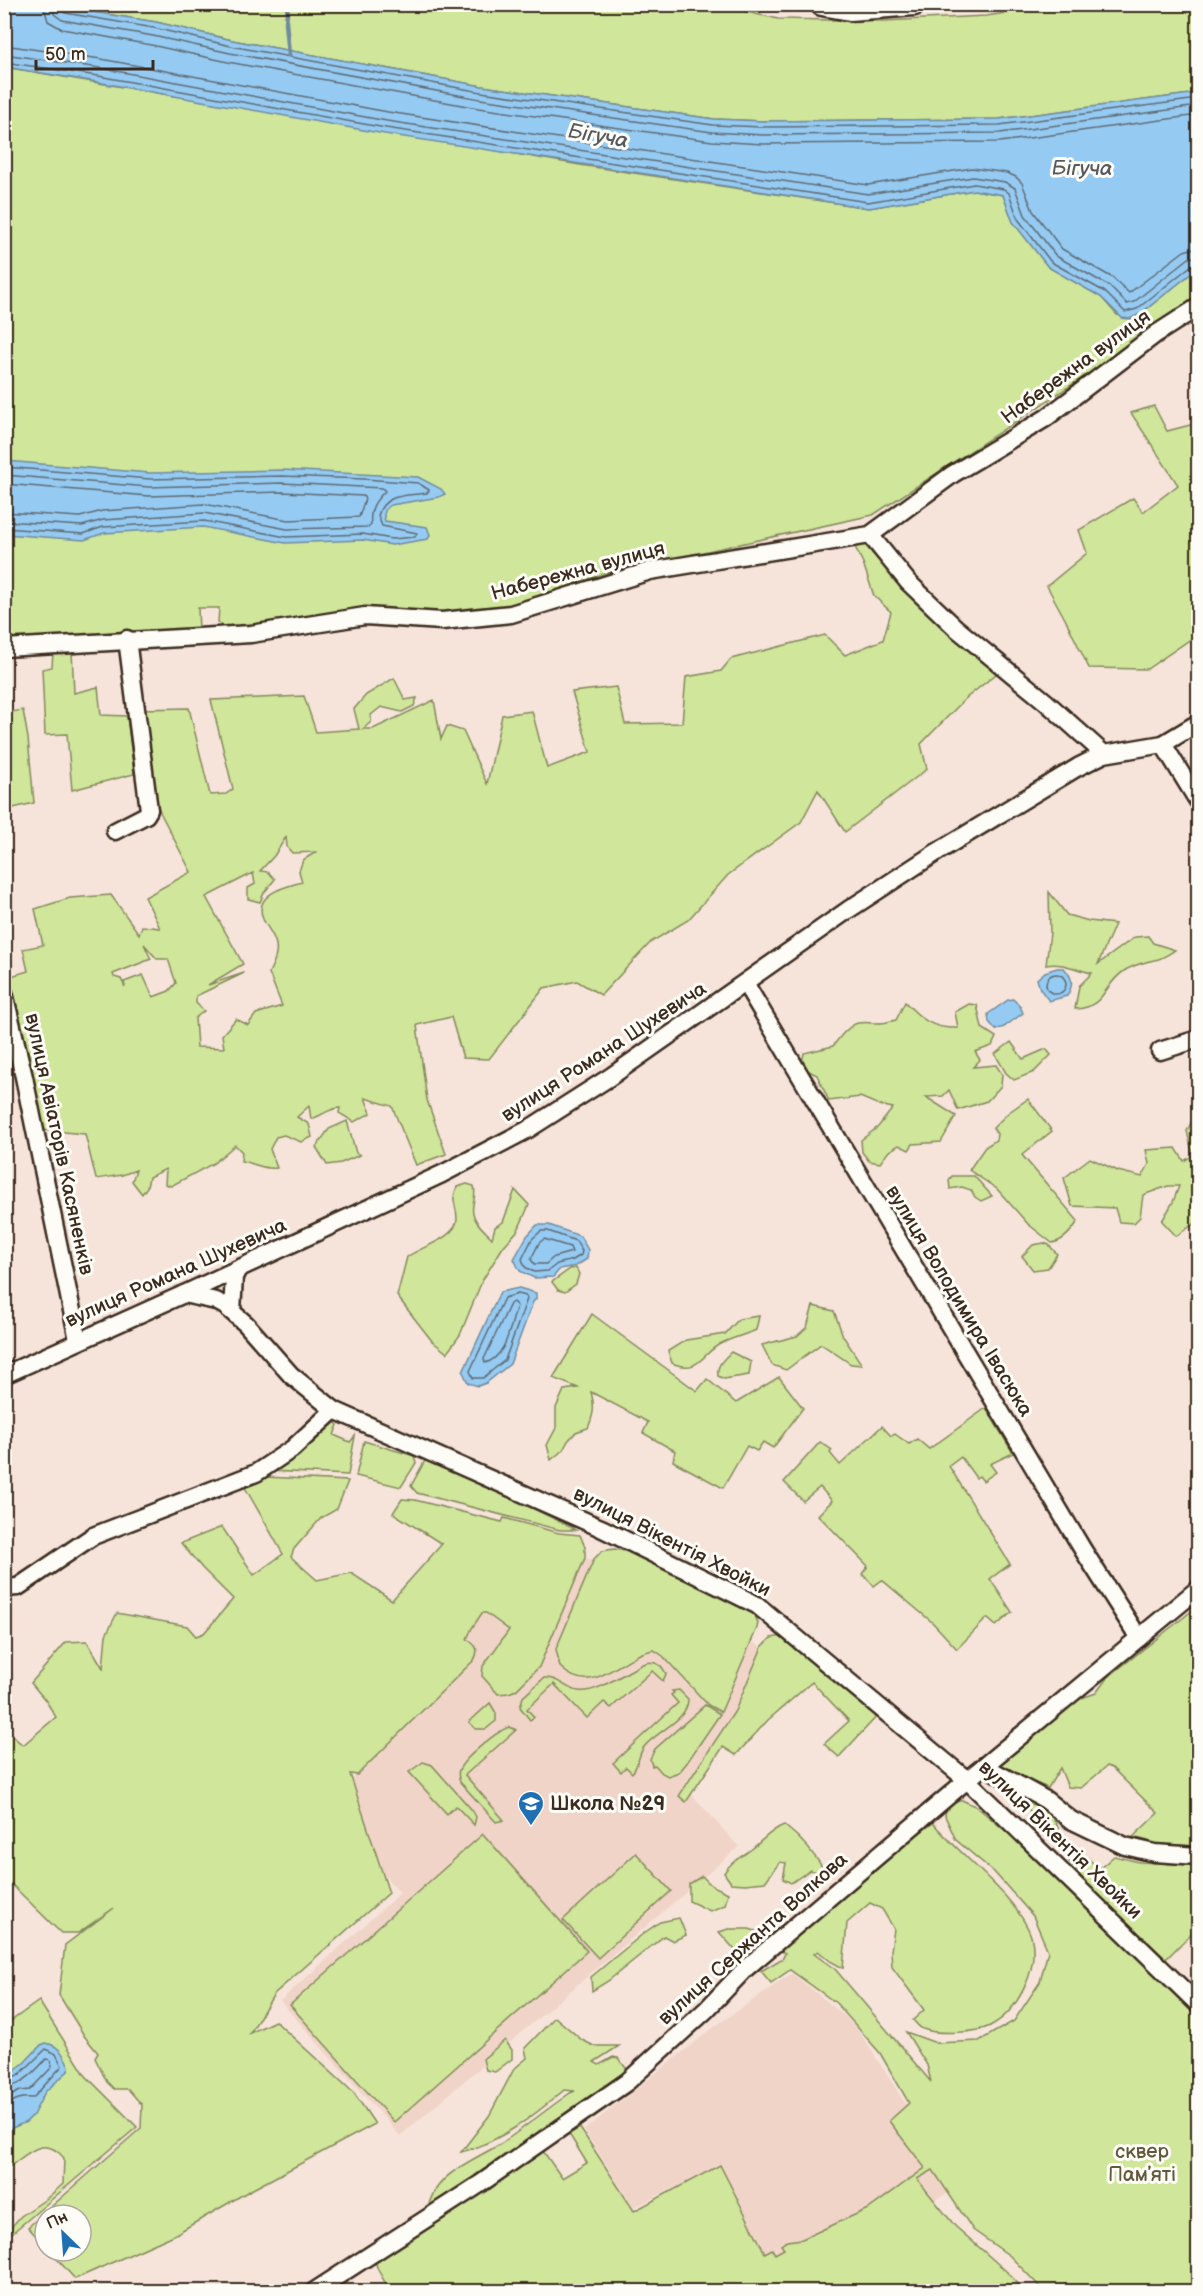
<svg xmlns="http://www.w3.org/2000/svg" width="1203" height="2296" font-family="'Balsamiq Sans',sans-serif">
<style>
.built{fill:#f1d4c8}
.green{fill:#cfe69b;stroke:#85885c;stroke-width:1.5;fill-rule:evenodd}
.water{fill:#95cbf3;stroke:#718b9e;stroke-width:1.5}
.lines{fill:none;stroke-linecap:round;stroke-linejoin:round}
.shore{stroke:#5f6a73;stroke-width:1.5}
.stream{stroke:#718b9e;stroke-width:4.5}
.street-casing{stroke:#3b2a1e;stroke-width:21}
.secondary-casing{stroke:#3b2a1e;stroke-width:27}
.street{stroke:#fdfcf7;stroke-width:16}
.secondary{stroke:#fdfcf7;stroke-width:22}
.labels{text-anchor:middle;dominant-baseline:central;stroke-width:6;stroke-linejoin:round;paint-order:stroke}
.street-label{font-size:20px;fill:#3b2a1e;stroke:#fdfcf7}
.poi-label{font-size:20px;font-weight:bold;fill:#3b2a1e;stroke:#fdfcf7;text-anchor:start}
.park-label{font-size:20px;fill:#60593d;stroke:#fdfcf7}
.water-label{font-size:21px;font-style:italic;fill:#565a5e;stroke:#fdfcf7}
</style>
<rect width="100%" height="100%" fill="#f6e4db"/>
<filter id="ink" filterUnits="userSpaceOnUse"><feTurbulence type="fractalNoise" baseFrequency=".0167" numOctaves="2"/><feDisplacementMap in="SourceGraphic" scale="12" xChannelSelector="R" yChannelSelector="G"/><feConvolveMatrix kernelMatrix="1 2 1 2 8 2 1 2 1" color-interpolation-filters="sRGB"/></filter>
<g filter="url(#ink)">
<!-- built -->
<g class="built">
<path d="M599,1556l166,93 -25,63 -52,78 51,57 -339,289 -120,-135 120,-108 -77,-85 151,-147 3,-11 -2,-5 -8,-6 5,-11 10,-15 100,-56 11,3z"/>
<path d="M792,1973l53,43 16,18 98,153 -78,42 -104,46 -57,-110 -87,43 -49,-78 130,-103z"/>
</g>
<!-- green -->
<g class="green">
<path d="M711,4l67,15 105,2 103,-5 83,-12 129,1v88l-199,26 -236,2 -49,-2 -232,-33 -250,-46 -76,-18 -107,-17z"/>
<path d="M5,67l575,98 289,43 105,-18 29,5 10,27 35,45 53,30 16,18 17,2 6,-3 58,-46v34l-325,213 -267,58 -91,33 -32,6 -258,15 -7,-5 1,-14h-21l1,23 -194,12z"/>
<path d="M1154,406l13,25 31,-8v178l-2,1 2,32 -51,35 -58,-1 -24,-49 -18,-33 40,-33 -8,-23 54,-32 10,14 35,-27 -47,-72z"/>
<path d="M863,543l50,55 88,72 -36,29 -44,45 6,25 -82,63 -27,-42 -17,32 -73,53 -40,45 -37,22 -50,53 -24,-14 -33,7 -55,71 -26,-1 -12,-41 -34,8 10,75 19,54 -30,11 -24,-59 -27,-8 6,15 -17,9 -15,-9 1,-5c-11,0 -18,8 -29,11l-2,-13 -12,11 12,7 3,13 -11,5 -17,-7 -8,2 -6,12 7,19c-14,2 -22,-5 -36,-7l1,-9 -7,-7 -21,18 -43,23 -6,-2 1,-15 -17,8 -2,10 -5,7 -10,-13 4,-11 -14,5 -26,4 -11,-45 -43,-4 -21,-106 -13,-47 20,-6 -5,-22 20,-4 -8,-36 35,-11 41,-3 28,39 3,-8 18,2 -15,-31 46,-25 -30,-58 -8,-20 -14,-85 50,-1 21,87 16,-1 7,-5 -22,-89 93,-4 12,36 43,-3 -5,-20 12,-14 28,-17 11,22 12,-2 -3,8 -12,6 -21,-5 -10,8v7l-8,7h10l61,-29 7,39 6,-13 16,5 24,53 15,-69 30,-4 15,57 43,-16 -18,-60 44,-5 9,37 57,-1 4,-46 35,-6 10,-12 94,-24 20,20 38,-15 8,-28 -17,-16 -11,-33 -9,-18zM286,837l1,10 5,6 24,-1 -13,8 -4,11 3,11c-18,5 -49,12 -39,37 4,9 12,17 13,26 2,10 -3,19 -7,28l13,33 -26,8 -8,11 -12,-6 -14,16 2,13 -27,-1 -2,-29 9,-7 -8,-8v-7l48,-23 -36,12 35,-21 -37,-67 47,-24 2,11 -7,4v11l12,3 4,-9 11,-14 -7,-7 -8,-1 14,-15zM144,944l13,15h11l8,24 -7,8 -16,6 -10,-22 -19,7 1,5 -4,-8 -7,-2 -1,-3 38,-15z"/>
<path d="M72,651l2,42 24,-6 3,28 26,1 7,58 -62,16 -5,-56 -22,1 -3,-66 10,-2 1,-15z"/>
<path d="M23,710l5,28 6,65 -29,7v-97z"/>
<path d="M1049,892l18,23 22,6 26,3 -17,40 37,-27 13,-1 5,7 22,7c-6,4 -13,9 -21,10 -11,3 -19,4 -30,11 -21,14 -19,37 -49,38l4,-23 13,-13c-16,-3 -29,-11 -46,-8l4,-32z"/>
<path d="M905,1002c17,18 28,27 53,26l-3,-16 14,-8 8,1 5,23 14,9 -4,9 -17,6 5,8 -7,7 23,-2 6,9 -1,12 -14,15 -29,9 -9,-20 -6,6 -17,1 30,19 -15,26 -28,2 -4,6 -10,-5 -10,6 -9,12 -11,-2 -7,-9 -1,-12 17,-13 15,-19 -14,-3 -19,-8 -31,4 -12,-26 -16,-8 3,-14 29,-7c28,-39 29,-15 63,-26z"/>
<path d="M1011,1042l12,17 23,-10 5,6 -17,17 -20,8 -8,-7 -11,-19z"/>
<path d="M1028,1099l24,32 -30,24 56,66c-6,10 -14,20 -26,22l-24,-19 -31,-35 -28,-19 16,-23 11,-7 1,-6 -4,-6 16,-16z"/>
<path d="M1198,1108v113l-22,15 -14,-15 11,-19 6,-16h-11l-25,9 -3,22 -6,6 -15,-1 -4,-14 -43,-2 -8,-28 26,-20 28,13 24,6 7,-13 -3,-14 30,-2 8,13 9,-6 -6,-24z"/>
<path d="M347,1121l9,32 4,2 -19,8 -14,2 -11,-18 13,-18z"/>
<path d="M952,1176h22l18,20 -11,5 -6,-4 -4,-7 -9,-3 -12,2 -1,-9z"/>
<path d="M467,1184l7,2c2,9 0,11 -1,19 -3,14 10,24 19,33l3,-11 8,-5 12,-32 14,15 -11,25 -15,17 -21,34 -22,54 -13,18 -15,-12 -35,-45 10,-39c13,-10 50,-19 50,-38 0,-14 -7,-18 0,-32z"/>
<path d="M1044,1243l5,2 8,9 -9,14 -15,2 -11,-14 11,-11z"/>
<path d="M576,1268l3,6 -3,10 -11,8 -7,-2 -6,-8 18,-13z"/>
<path d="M813,1306l21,5 9,25 19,29 -11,-1 -30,-20 -35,26 -14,-5 -10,-20 35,-9 10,-9z"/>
<path d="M592,1314l105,77 10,-12 29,24 43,-26 24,31 -30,40 -10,-6 -6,9 -10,-5 -24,42 -50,-27 2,-10 -32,-18 5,-11 -57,-30c4,14 3,22 -3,36l-12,4 -8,9 -5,9 -12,10 -4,-15 9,-17v-20l8,-18 14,-2 -25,-10z"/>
<path d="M759,1316l-3,14c-11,5 -25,8 -36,14 -20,11 -20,30 -48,19l-4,-12 18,-11 39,-6 14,-15z"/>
<path d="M731,1352l20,10 -2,13 -25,4 -6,-3c-2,-11 6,-17 13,-24z"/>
<path d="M986,1408l27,45 -23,11 6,8 -13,9 -4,-5 -3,2 -15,-21 -12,9 61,98 -20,15 22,33 -16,14 -9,-8 -30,31 -24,-26 -51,-43 -8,6 -12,-12 6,-8 -50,-51 14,-14 -12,-14 -17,14 -19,-19 36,-40 12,8 -2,3 10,12 42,-39 9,10 4,-2 14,10 8,-5 12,10z"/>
<path d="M334,1422l4,3 -4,10 16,7 5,-6 -7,39 -77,-4z"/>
<path d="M364,1441l50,15 2,7 -15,24 -45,-11z"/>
<path d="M427,1457l144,70 5,3h-16l-143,-37 -6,-7z"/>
<path d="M265,1477l83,4 -11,28 -16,9 -27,31 -3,8 26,23 34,-7 41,27 50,-56 -49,-31 9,-14 13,1 87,22 2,-4 55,15 21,2 5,12v11l-46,109 -23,23 -7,3 -11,1 -16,-18 1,-10 26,-36 -23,-17h-4l-10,15 -5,11c9,6 13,11 7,21l-117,115 -7,-1 39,119 -115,101 -24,39 25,-12 79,72 21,31 -126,67 -75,44 -99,44 -25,-28h31v-36h-36v31l-17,-19 113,-99 1,-23 -14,-16h-14l-7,-7 -12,-24 3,-5 -13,-16 -26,-42 6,-50 49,-37 -36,25h-17l-56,-55 -1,-149 19,16 33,-28 -10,-16 -15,-18 35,-41 21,-1 16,27 3,-33 11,-22 70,13 9,10 8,-3 29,-34 -31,-31 -21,-25 41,-16 32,48 29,-21 -40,-70z"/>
<path d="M614,1549l16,3 17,7 107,55 4,9 -1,5 -36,84 -13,-7 -45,-49 -9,-6c-34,4 -59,51 -94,17l-4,-18 38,-90 8,-8z"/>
<path d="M1198,1606v241l-37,1 -13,-7 -15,-4 25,-24 -46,-45 -5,-2 -26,22 -13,-1 -8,-19 -12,20 -53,-22 81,-66 20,-7 11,-15z"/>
<path d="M783,1636l96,78 -40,43 -15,-13 25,-23 -37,-39 -44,38 -32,35 -13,-8 -37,55 -7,-6 56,-85 27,-64 9,-9z"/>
<path d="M645,1663c9,-2 17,1 21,11l-3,7 -11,-10 -41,37 -7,-6 -17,16 -33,-34 -27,25 7,8 -4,3 -10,-13 3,-10 21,-19c15,-1 22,12 35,13 18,3 49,-21 66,-28z"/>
<path d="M679,1690l9,9c0,22 -32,32 -44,48 -6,8 -5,18 -12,26l-6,-6 -5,5 -8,-9 65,-60 -7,-8 3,-2 -2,-2z"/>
<path d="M490,1703l6,10v8l-10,8h-10l-7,-7z"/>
<path d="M705,1705l15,9 -34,50 -7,8 -11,4 -6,-3 -7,-8 -3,1 -2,-7 5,-10z"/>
<path d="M510,1727l6,3 -51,45 39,45 -8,2 -36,-40c-2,-5 -3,-9 0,-14 6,-11 39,-39 50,-41z"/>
<path d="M423,1762l9,3 40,45 4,7 -2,8 -18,-19 -9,8 -38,-42z"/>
<path d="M1010,1790c20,6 46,23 50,44l-3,5z"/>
<path d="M962,1800l15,7 56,47 165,164v273h-154l-34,-35 -37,-26 -40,-60 -16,9 38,47 51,45 19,20h-635l-12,-21 -4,-12 92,-61 77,-46 19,27 25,-15 -18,-29 11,-6 54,83 86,-46 45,88 7,-4 3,5 9,-5 -3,-4 6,-4 15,-2 68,-31 55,-40 -36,-47 20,-18 -29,-50 -44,-50 -46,-33 -19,13 -10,-12 22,-13 2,-5 -8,-4 82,-71 74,-55c26,31 86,76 98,113 9,31 -13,76 -41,90 -13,7 -53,9 -67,3 -4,-1 -7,-6 -10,-9l11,-10 -32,-43 -1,-16 3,-22 -12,-20 -12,-6 -23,20 -4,45 -13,-7 -12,-10 -4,3 21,15 96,113 -4,-17 -21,-33 30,11 43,-2 35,-20 26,-39 8,-31 -15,-35 -39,-44 -38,-32 -11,-24 1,-10z"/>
<path d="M784,1825c18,14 32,30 43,50l-17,-5 -19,13 -8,-4 3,-16 -6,-1 -15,20 -20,2 -14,-1 -7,-10c7,-12 18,-16 29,-25 11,-9 18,-18 31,-23z"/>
<path d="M483,1834l104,117 -193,171 -104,-117z"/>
<path d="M1070,1841l29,28 15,-13 25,6 59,3v62l-32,32 -77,-72 -21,-27 -3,-14z"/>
<path d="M636,1853l35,38 -73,67 -35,-38z"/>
<path d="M702,1876l9,9 17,8 -3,12 -15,6 -21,-10v-17z"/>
<path d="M679,1918l7,17 -13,6 -9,-5 -56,45 -16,10 -1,-14 53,-44 16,-11z"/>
<path d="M729,1929h20l13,4 -3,12 -9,8 -14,-2 -17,-19z"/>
<path d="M39,2001l47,75 51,51 -132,112v-5l16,-18 25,-17 17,-15 1,-26c-22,-26 -39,0 -59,11l-1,-143z"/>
<path d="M555,2017l27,23 12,6h25l-25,16 5,3 14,-8 5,1 11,14 -10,9 -191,128c6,-36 47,-49 74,-66 23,-16 45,-34 68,-50l5,-2 -11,-1c-29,25 -65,53 -103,62l28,-36 25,-47 13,-11 -2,-10z"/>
<path d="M505,2040l7,10v9l-17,13 -9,-2 -3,-11z"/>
</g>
<!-- water -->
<g class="water">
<path d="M4,5h45l107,17 76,18 250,46 232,33 49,2 236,-2 199,-26v175l-58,46 -10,5 -8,-1 -21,-21 -53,-30 -35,-45 -10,-27 -29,-5 -105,18 -484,-74 -288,-52 -92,-15z"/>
<path d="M5,461l145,12 132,-3 136,7 23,12 4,5 -6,3 -48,8c-7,3 -8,10 -6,16l42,6 3,8 -2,4 -36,6 -29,-5 -78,3 -82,-16 -99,6 -20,7 -79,-6z"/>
<path d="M1057,968h7c9,10 10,16 3,28l-18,5 -9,-12 -3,-10 8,-7z"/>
<path d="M1013,999l7,7 3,7 -19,14 -8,3 -7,-8 -1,-8 20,-14z"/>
<path d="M537,1225h12l31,11 8,14 -1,9 -11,7 -16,3 -7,8 -19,1 -14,-7 -6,-12 13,-23z"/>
<path d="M519,1288l17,5v6l-3,3 -23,62 -24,19 -8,3 -10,-3 -5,-11 37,-80z"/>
<path d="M46,2043c14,3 17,11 23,23l-1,5 -23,21 -12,23 -7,7 -21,9 1,-12 -1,-42 19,-14 17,-18z"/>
</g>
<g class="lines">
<!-- shore -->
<g class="shore">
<path d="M43,4l5,17 14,8 89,16 77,17 250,46 234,33 51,3 237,-2 198,-27"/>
<path d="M52,4l2,10 8,6 91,16 77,17 250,46 232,33 51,3 237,-2 198,-27"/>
<path d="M60,4l1,6 4,3 89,15 77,18 250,46 232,33 50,2 236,-2 199,-26"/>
<path d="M4,45l97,14 287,53 480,73 104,-17 35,5 9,4 6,6 11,28 29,38 51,29 16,15 55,-42 14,-4"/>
<path d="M4,54l96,14 287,53 481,73 105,-17 32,5 10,6 10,27 31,41 53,30 18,18 7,-2 55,-44 9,-2"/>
<path d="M4,62l94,14 288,52 482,74 106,-18 30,5 5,4 9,26 33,43 54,30 20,20 12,-3 55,-44 6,-2"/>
<path d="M4,467l146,12 132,-3 82,3 54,4 11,7 -2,3c-20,3 -44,0 -49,23l4,10 35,7 -2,4 -23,2 -29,-5 -77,3 -82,-16 -101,6 -20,7 -79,-6"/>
<path d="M4,475l145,12 133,-4 100,5 3,3c-10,10 -16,18 -14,33l-2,3 -82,2 -83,-16 -101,7 -21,6 -78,-5"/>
<path d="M4,484l145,12 133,-4 81,4 2,3 -6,18 -71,3 -84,-16 -102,7 -22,6 -76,-5"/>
<circle cx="1056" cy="984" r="10"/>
<path d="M541,1231h7l28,10 6,10 -1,4 -8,5 -16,4 -9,7 -14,1 -9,-5 -3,-8 10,-20z"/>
<path d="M544,1239l26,8 2,5 -18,5 -8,7h-12l-3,-5 8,-16z"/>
<path d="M518,1294l8,2 1,3 -22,61 -22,18h-10l-3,-7 34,-73z"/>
<path d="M513,1302l4,4c-7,19 -10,51 -32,57l-1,-4 26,-55z"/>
<path d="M4,2081l16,-7 26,-25 10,5 6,12 -29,32c-17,-2 -30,5 -26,24l-3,2"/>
<path d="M4,2088c17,-1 32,-17 42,-29l5,1 1,7 -22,23 -10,1 -16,8"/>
</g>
<!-- stream -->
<path class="stream" d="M288,4l-2,18 3,33"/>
<defs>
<g id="street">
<path d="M870,535l38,47 48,46 90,74 58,52"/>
<path d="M4,648l247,-14 114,-18 77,5 69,-7 139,-43 220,-36 83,-61 93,-56 110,-84 42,-27"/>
<path d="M1163,744l35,57"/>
<path d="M115,831l31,-16 3,-5 -22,-171"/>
<path d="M745,983l338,567 56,88"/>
<path d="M4,993l20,84 54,263"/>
<path d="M1160,1051l38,-12"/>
<path d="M184,1294l32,7 9,5 21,18 45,51 43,35 267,118 156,77 210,175 231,224"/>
<path d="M232,1311l2,-34 4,-8"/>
<path d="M4,1375l180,-81 258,-120 85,-44 83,-53 238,-167 89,-58 141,-85 26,-13 59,-10 35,-21"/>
<path d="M4,1588l14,-1 75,-51 163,-63 36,-24 42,-39"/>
<path d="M984,1766l62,34 25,20 54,26 30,7 43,3"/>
<path d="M313,2292l167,-108 147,-102 79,-72 39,-41 222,-189 231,-191"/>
</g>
<path id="secondary" d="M822,4l28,5 64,-5"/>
</defs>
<!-- street casing -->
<use href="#street" class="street-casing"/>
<!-- secondary casing -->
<use href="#secondary" class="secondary-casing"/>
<!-- street -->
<use href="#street" class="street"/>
<!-- secondary -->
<use href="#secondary" class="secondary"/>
</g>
</g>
<!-- icons -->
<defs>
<symbol id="school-pin" viewBox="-11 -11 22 30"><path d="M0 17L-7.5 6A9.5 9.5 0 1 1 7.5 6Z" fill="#1f6fb2" stroke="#fdfcf7"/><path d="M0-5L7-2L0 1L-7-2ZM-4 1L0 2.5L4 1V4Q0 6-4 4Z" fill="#fff"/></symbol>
</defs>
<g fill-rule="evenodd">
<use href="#school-pin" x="516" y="1789" width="30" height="40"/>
</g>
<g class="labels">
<!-- street labels -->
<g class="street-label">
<text transform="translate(1076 367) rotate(-36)">Набережна вулиця</text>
<text transform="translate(578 571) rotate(-15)">Набережна вулиця</text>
<text transform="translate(604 1052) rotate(-33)">вулиця Романа Шухевича</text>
<text transform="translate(59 1144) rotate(78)">вулиця Авіаторів Касяненків</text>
<text transform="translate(176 1273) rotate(-24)">вулиця Романа Шухевича</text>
<text transform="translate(959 1301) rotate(59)">вулиця Володимира Івасюка</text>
<text transform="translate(672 1542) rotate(27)">вулиця Вікентія Хвойки</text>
<text transform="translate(1060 1840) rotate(44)">вулиця Вікентія Хвойки</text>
<text transform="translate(753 1939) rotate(-42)">вулиця Сержанта Волкова</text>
</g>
<!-- poi labels -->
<g class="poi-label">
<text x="550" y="1804">Школа №29</text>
</g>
<!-- park labels -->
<g class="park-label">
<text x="1142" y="2152">сквер<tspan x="1142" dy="23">Памʼяті</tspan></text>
</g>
<!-- water labels -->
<g class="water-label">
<text transform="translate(598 136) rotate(10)">Бігуча</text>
<text x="1082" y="168">Бігуча</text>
</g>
</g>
<!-- margin -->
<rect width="1203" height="2296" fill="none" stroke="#fdfcf7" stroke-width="24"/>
<rect x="12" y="12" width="1179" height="2272" fill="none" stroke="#3b2a1e" stroke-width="2" filter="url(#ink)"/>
<!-- north arrow -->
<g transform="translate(63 2233) rotate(335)"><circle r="28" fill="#fdfcf7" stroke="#afa8a0" stroke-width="1.5"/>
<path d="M0-4.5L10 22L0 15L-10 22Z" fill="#1f6fb2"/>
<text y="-9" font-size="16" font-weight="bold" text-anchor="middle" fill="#3b2a1e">Пн</text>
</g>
<!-- scale -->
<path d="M36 60v9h117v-9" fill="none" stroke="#3b2a1e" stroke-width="3"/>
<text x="45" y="60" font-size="18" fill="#3b2a1e" stroke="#fdfcf7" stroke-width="4.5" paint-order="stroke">50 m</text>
</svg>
